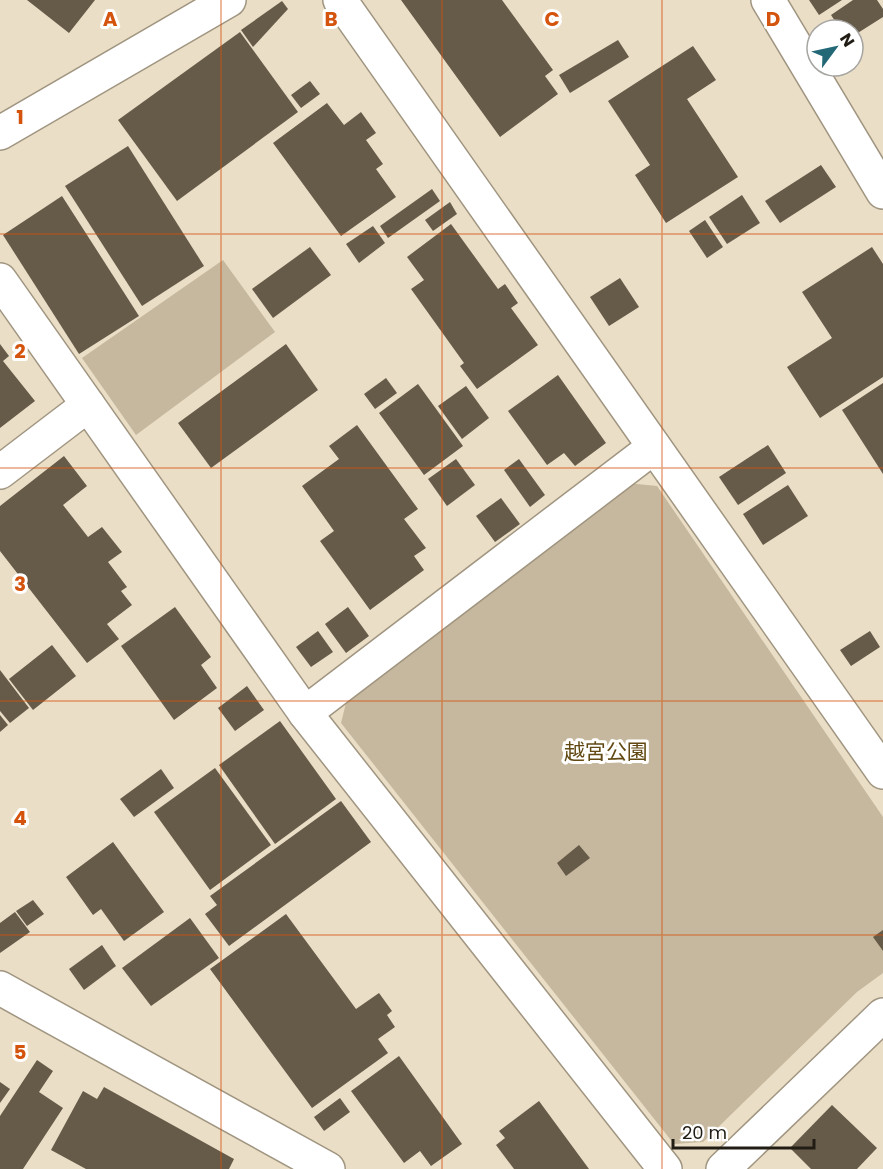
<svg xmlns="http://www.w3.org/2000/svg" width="883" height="1169" font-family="Poppins,'Noto Sans JP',sans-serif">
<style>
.green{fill:#c6b89e}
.building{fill:#665b48}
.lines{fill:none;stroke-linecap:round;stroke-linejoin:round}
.minor-casing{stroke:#a09580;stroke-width:36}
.minor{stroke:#fff;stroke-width:33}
.grid{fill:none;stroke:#d4530d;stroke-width:1.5;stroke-opacity:0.55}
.labels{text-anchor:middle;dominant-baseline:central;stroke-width:6;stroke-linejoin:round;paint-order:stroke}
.park-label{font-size:21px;fill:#624913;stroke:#fff}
.grid-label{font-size:20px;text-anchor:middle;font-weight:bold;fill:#d4530d;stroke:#fff;stroke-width:6;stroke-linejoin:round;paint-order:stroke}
</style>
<rect width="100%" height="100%" fill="#eadec7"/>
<!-- green -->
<g class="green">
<path d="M223,260l52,72 -139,103 -54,-77z"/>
<path d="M627,483l30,3 226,331v156l-26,19 -154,150 -29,2 -333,-421 6,-24z"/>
</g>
<!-- building -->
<g class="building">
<path d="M27,0h68l-26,33z"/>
<path d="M401,0h101l51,70 -8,6 13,18 -58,43z"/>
<path d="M809,0h33l-23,15z"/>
<path d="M853,0h24l6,9v8l-30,19v-6h-12l-10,-15z"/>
<path d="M282,1l6,8 -35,38 -12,-17z"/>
<path d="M240,32l58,80 -121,89 -59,-81z"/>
<path d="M618,40l11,17 -59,36 -11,-18z"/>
<path d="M693,46l23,34 -29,19 51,78 -72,46 -31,-48 15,-10 -42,-64z"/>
<path d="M310,81l10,13 -19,14 -10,-13z"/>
<path d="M327,103l17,22 17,-13 15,21 -10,7 17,24 -7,5 20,28 -55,39 -68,-93z"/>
<path d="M128,146l76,120 -62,40 -77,-120z"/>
<path d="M821,165l15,22 -56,36 -15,-22z"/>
<path d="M432,189l8,12 -52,37 -8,-12z"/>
<path d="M742,195l18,28 -33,21 -18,-27z"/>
<path d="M62,196l77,120 -60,38 -76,-119z"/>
<path d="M450,202l7,12 -24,17 -8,-11z"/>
<path d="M705,220l18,27 -16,11 -18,-27z"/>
<path d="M451,224l47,65 7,-5 13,19 -7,5 27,37 -61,44 -17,-23 4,-3 -53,-74 13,-9 -17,-23z"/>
<path d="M373,226l12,17 -26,20 -13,-19z"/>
<path d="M310,247l21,28 -58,43 -21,-29z"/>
<path d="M872,247l11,17v113l-63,41 -33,-51 45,-29 -30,-46z"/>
<path d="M620,278l19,29 -30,19 -19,-29z"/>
<path d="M0,344l9,12 -6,5 32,40 -35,27z"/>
<path d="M286,344l32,46 -107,78 -33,-45z"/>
<path d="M558,375l48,68 -31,23 -11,-13 -17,12 -39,-54z"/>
<path d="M386,378l11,15 -22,16 -11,-15z"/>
<path d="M883,383v91l-41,-64z"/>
<path d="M418,384l45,62 -39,29 -45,-62z"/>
<path d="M466,386l23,32 -27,21 -24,-33z"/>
<path d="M357,425l61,84 -14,10 22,29 -12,8 10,14 -54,40 -50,-69 14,-10 -32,-45 37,-27 -10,-13z"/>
<path d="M768,445l18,28 -48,32 -19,-28z"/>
<path d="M64,456l23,30 -24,19 25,32 14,-10 20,25 -14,10 19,25 -6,4 11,14 -25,19 12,15 -32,24 -87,-112v-45z"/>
<path d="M456,459l19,26 -28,21 -19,-27z"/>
<path d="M519,459l26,36 -15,12 -26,-37z"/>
<path d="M788,485l20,31 -45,29 -20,-31z"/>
<path d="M501,498l19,26 -25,18 -19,-26z"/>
<path d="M175,607l36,50 -10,8 16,23 -43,32 -53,-74z"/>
<path d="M348,607l21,29 -23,17 -21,-29z"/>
<path d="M318,631l15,21 -22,15 -15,-20z"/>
<path d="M870,631l10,16 -29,19 -11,-16z"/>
<path d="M52,645l24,31 -43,34 -24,-31z"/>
<path d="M0,670l29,38 -19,15 -10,-12z"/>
<path d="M247,686l17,24 -29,21 -17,-23z"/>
<path d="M0,715l8,10 -8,7z"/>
<path d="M280,721l56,78 -61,45 -56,-79z"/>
<path d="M215,768l56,77 -61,45 -56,-78z"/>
<path d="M161,769l13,19 -40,29 -14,-18z"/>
<path d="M341,801l30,41 -142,104 -24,-32 12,-9 -7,-9z"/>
<path d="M113,842l51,70 -40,29 -23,-32 -8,6 -27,-38z"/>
<path d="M579,845l11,13 -24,18 -9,-13z"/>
<path d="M33,900l11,14 -17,12 -11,-15z"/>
<path d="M15,912l15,20 -30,21v-30z"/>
<path d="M286,914l70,95 23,-16 13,18 -5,4 8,12 -17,12 10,14 -76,55 -102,-139z"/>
<path d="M190,918l29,40 -68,48 -29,-38z"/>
<path d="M883,930v21l-10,-14z"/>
<path d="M102,945l14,21 -32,24 -15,-21z"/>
<path d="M399,1056l63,88 -31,22 -11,-15 -16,12 -53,-72z"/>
<path d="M37,1060l16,11 -14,21 24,16 -40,61h-23v-53z"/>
<path d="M0,1082l10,7 -10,14z"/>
<path d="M104,1087l130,72 -5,10h-143l-35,-19 32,-59 14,8z"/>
<path d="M340,1098l10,14 -26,19 -10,-14z"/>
<path d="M539,1101l50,68h-75l-18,-24 9,-7 -6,-7z"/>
<path d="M832,1105l45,43 -20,21h-46l-21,-21z"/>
</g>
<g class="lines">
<defs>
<g id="minor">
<path d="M340,0l543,772"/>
<path d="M768,0l115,192"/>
<path d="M0,133l229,-133"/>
<path d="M0,280l305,433 360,456"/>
<path d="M0,472l88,-67"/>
<path d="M305,713l349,-266"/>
<path d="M0,988l328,181"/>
<path d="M723,1169l160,-154"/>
</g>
</defs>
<!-- minor casing -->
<use href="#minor" class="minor-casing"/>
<!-- minor -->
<use href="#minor" class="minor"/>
</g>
<!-- grid -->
<path class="grid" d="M221,0v1169M442,0v1169M662,0v1169M0,234h883M0,468h883M0,701h883M0,935h883"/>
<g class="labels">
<!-- park labels -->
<g class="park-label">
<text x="606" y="751">越宮公園</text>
</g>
</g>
<g class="grid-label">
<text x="110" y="26">A</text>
<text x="331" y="26">B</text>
<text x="552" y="26">C</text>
<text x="773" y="26">D</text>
<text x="20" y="124">1</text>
<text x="20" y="358">2</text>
<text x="20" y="591">3</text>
<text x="20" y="825">4</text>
<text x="20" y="1059">5</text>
</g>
<!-- north arrow -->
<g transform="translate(835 48) rotate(57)"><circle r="28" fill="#ffffff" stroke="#a6a5a1" stroke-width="1.5"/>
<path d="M0-4.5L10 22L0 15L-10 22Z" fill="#226877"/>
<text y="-9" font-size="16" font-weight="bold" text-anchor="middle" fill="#211d14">N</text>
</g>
<!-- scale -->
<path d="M673 1139v9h141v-9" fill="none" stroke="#211d14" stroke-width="3"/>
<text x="682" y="1139" font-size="18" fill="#211d14" stroke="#ffffff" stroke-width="4.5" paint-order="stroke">20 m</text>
</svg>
